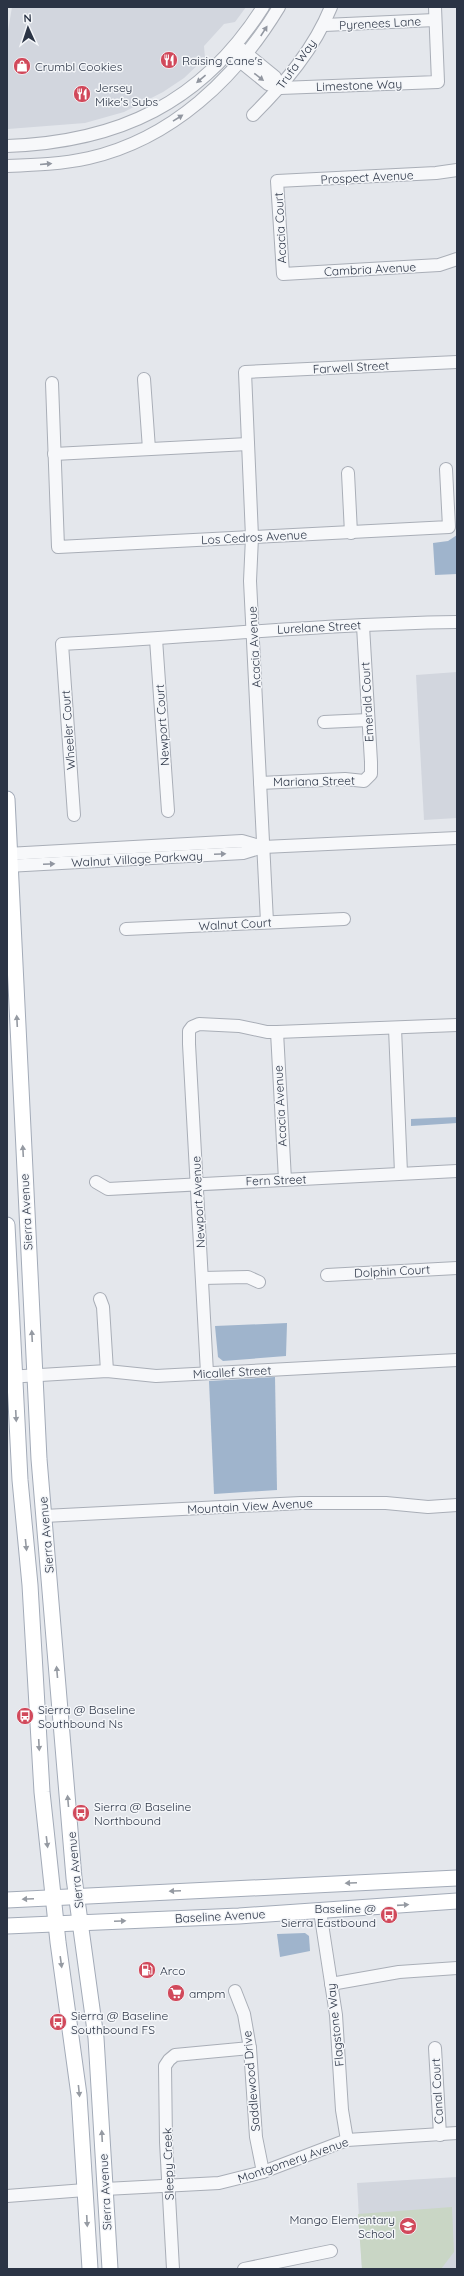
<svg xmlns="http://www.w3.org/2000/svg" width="464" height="2276" font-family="Quicksand,sans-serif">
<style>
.built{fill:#d2d6de}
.green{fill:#c9d6c5}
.water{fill:#9fb4cc}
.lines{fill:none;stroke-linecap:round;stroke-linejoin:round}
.minor-casing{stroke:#a9aeb7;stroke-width:14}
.major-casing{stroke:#a3abb8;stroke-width:17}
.minor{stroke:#f7f8fa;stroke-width:12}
.major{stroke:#fff;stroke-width:15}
.oneway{fill:#9196a0}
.oneway2{fill:#959aa2}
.labels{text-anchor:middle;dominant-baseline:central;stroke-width:3;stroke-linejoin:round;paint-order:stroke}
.street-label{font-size:12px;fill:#2b3445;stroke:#f4f6f9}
.poi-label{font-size:12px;fill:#2b3445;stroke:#f4f6f9;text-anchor:start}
</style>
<rect width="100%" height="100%" fill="#e4e7ec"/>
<!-- built -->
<g class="built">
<path d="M12,7h234l-11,15 -11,2 -20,22 1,12 -21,20 -21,14 -39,20 -39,11 -77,6 -1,-92z"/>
<path d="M457,672v146l-33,2 -8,-145z"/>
<path d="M457,2177v92h-95l-5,-86z"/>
</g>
<!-- green -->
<path class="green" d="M452,2207l2,45 -13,17h-79l-4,-55z"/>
<!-- water -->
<g class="water">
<path d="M457,535v39l-22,1 -2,-32 15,-2z"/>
<path d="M457,1117v6l-46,3v-7z"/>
<path d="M287,1323l-1,33 -63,5 -5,-4 -3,-31z"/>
<path d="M275,1377l2,113 -63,4 -5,-113z"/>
<path d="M305,1933l4,3 1,15 -30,6 -3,-23z"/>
</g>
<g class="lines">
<defs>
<g id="minor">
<path d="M324,25l111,-5"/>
<path d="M241,49l34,28 5,11"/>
<path d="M236,58l32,26 12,4 158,-6 -3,-75"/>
<path d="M253,115c32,-32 61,-66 78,-108"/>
<path d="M7,146c112,-4 195,-43 256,-139"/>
<path d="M7,166c28,-1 55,-2 82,-8 83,-19 147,-80 190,-151"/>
<path d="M457,170l-21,3 -159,8 6,93 156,-9 18,-6"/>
<path d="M144,379l5,70"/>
<path d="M52,383l6,164 391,-20 -3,-58"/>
<path d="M54,454l194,-10"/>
<path d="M348,473l3,60"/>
<path d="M156,639l12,172"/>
<path d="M324,722l44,-2"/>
<path d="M260,783l85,-4 19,2 7,-7v-12l-8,-136"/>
<path d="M74,815l-12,-171c132,-7 263,-20 395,-22"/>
<path d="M7,854l235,-13 21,6"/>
<path d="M7,866l236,-13 20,-6 194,-9"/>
<path d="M267,922l-17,-341 2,-44 -7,-165 212,-10"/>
<path d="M126,929l218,-10"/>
<path d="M395,1028l6,145"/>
<path d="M277,1032l8,148"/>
<path d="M96,1182l12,7 349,-18"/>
<path d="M327,1275l130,-7"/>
<path d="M202,1278l46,-1 11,5"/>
<path d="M100,1299l3,8 4,64"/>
<path d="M207,1373l-18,-329v-13l3,-4 7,-3 40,2 28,6h10l180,-7"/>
<path d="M7,1377l100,-6 49,5 301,-16"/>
<path d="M44,1516l257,-13h85l42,4 29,-2"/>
<path d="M320,1911l16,104 6,95 5,30"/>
<path d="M331,1984l68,-12 58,-4"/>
<path d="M235,1991l9,23 6,34 6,89 7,35"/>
<path d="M435,2048l5,87"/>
<path d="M105,2189l114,-6 44,-11 84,-32 110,-7"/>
<path d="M7,2196l78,-6"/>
<path d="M173,2269l-7,-127 -1,-76 4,-6 6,-5 75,-7"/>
<path d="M244,2269l87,-18"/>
</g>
<g id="major">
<path d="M7,799l32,660 35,419 22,160 14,231"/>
<path d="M7,1225l13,255 10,105 12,207 16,150 21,153 11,174"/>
<path d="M7,1900l450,-22"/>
<path d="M7,1926l232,-10 218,-15"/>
</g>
</defs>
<!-- minor casing -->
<use href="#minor" class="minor-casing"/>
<!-- major casing -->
<use href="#major" class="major-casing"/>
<!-- minor -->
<use href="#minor" class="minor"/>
<!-- major -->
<use href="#major" class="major"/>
</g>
<!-- one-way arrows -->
<defs><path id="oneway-solid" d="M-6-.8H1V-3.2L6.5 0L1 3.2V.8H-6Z"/></defs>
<g class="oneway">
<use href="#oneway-solid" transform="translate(264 31) rotate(-57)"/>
<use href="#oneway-solid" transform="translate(259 77) rotate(38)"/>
<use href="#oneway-solid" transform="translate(201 79) rotate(140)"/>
<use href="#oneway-solid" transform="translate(178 118) rotate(-32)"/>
<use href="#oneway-solid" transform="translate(46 164) rotate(-5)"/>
<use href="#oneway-solid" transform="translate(220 854) rotate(-3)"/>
<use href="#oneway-solid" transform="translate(49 864) rotate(-3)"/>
</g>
<g class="oneway2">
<use href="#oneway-solid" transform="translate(17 1021) rotate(-93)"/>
<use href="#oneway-solid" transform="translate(23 1151) rotate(-93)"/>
<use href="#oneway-solid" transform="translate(32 1336) rotate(-93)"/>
<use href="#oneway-solid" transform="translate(16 1416) rotate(87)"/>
<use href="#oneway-solid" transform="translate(26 1545) rotate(84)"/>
<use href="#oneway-solid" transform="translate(57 1672) rotate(-95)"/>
<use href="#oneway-solid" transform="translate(39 1745) rotate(87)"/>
<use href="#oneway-solid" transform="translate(68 1801) rotate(-95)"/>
<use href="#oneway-solid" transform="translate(47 1842) rotate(83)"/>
<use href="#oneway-solid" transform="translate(351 1883) rotate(177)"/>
<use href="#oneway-solid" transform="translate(175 1891) rotate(177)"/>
<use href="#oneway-solid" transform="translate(28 1899) rotate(177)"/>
<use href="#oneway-solid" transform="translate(403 1905) rotate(-4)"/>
<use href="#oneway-solid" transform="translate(120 1921) rotate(-3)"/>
<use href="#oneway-solid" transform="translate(61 1962) rotate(82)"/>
<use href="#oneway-solid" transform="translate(79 2091) rotate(84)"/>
<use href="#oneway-solid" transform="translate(102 2136) rotate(-93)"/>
<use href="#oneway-solid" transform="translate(87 2221) rotate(87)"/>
</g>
<!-- icons -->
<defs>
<symbol id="restaurant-disc" viewBox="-11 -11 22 22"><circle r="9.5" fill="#d1495b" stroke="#f4f6f9"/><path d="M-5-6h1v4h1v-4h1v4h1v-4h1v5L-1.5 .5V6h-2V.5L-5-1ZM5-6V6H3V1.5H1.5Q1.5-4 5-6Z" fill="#fff"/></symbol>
<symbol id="shop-disc" viewBox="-11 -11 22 22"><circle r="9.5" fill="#d1495b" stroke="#f4f6f9"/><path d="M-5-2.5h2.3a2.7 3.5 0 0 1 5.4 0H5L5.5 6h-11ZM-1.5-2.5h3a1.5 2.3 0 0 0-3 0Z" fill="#fff"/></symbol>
<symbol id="bus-disc" viewBox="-11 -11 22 22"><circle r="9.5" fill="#d1495b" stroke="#f4f6f9"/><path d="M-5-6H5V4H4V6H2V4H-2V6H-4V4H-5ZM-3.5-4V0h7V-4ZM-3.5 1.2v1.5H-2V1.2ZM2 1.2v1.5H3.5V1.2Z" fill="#fff"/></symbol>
<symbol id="fuel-disc" viewBox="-11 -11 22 22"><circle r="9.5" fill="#d1495b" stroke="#f4f6f9"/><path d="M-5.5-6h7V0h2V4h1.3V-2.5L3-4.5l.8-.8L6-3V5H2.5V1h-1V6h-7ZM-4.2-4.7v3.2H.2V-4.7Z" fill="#fff"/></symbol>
<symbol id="supermarket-disc" viewBox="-11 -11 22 22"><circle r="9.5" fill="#d1495b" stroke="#f4f6f9"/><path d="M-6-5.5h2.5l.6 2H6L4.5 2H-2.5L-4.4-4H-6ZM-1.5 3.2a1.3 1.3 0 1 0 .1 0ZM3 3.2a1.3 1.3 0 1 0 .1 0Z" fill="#fff"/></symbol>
<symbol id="school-disc" viewBox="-11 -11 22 22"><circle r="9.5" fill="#d1495b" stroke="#f4f6f9"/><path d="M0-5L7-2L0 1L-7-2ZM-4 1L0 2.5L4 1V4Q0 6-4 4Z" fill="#fff"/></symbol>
</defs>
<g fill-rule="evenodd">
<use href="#restaurant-disc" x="159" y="50" width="20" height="20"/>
<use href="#shop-disc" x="12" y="56" width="20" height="20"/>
<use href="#restaurant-disc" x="72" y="84" width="20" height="20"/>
<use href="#bus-disc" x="15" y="1706" width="20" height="20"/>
<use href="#bus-disc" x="71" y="1803" width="20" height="20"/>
<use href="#bus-disc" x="379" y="1905" width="20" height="20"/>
<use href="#fuel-disc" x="137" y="1960" width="20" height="20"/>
<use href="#supermarket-disc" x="166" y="1983" width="20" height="20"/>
<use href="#bus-disc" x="48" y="2012" width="20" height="20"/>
<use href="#school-disc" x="398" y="2216" width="20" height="20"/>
</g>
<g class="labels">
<!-- street labels -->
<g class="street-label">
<text transform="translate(380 23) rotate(-3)">Pyrenees Lane</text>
<text transform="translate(296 64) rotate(-54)">Trufa Way</text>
<text transform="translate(359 85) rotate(-2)">Limestone Way</text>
<text transform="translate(367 177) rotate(-3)">Prospect Avenue</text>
<text transform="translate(280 228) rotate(-93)">Acacia Court</text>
<text transform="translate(370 269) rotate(-3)">Cambria Avenue</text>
<text transform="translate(351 367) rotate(-3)">Farwell Street</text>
<text transform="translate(254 537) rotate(-3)">Los Cedros Avenue</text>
<text transform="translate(319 627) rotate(-3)">Lurelane Street</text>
<text transform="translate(254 647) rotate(-93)">Acacia Avenue</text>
<text transform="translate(367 702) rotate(-93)">Emerald Court</text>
<text transform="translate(162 725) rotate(-94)">Newport Court</text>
<text transform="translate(68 730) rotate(-94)">Wheeler Court</text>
<text transform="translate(314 781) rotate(-1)">Mariana Street</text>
<text transform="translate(137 859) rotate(-3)">Walnut Village Parkway</text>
<text transform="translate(235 924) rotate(-3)">Walnut Court</text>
<text transform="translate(280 1106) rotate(-93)">Acacia Avenue</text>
<text transform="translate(276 1180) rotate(-2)">Fern Street</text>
<text transform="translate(198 1202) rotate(-93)">Newport Avenue</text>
<text transform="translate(26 1212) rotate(-93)">Sierra Avenue</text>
<text transform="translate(392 1271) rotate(-3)">Dolphin Court</text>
<text transform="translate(232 1372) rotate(-3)">Micallef Street</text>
<text transform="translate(250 1506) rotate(-3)">Mountain View Avenue</text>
<text transform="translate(46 1535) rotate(-95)">Sierra Avenue</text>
<text transform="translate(75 1870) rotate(-96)">Sierra Avenue</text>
<text transform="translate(220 1916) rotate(-3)">Baseline Avenue</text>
<text transform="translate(335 2025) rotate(-96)">Flagstone Way</text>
<text transform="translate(251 2081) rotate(-95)">Saddlewood Drive</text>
<text transform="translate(437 2091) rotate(-93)">Canal Court</text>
<text transform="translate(293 2160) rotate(-19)">Montgomery Avenue</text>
<text transform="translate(168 2164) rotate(-92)">Sleepy Creek</text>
<text transform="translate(105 2192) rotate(-93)">Sierra Avenue</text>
</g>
<!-- poi labels -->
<g class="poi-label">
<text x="182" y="60">Raising Cane's</text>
<text x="35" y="66">Crumbl Cookies</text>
<text x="95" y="87">Jersey<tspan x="95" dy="14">Mike's Subs</tspan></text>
<text x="38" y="1709">Sierra @ Baseline<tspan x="38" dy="14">Southbound Ns</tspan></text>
<text x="94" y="1806">Sierra @ Baseline<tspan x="94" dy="14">Northbound</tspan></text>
<text x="376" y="1908" text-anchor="end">Baseline @<tspan x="376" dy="14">Sierra Eastbound</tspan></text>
<text x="160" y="1970">Arco</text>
<text x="189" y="1993">ampm</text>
<text x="71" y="2015">Sierra @ Baseline<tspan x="71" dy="14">Southbound FS</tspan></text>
<text x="395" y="2219" text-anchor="end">Mango Elementary<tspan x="395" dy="14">School</tspan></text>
</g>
</g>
<!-- border -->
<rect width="464" height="2276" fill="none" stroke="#2b3445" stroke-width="16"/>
<!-- north arrow -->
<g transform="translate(28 28) rotate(357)" stroke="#f4f6f9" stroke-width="3" paint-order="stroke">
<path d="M0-3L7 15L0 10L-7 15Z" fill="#2b3445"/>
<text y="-6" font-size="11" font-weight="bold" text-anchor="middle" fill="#2b3445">N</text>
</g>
</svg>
